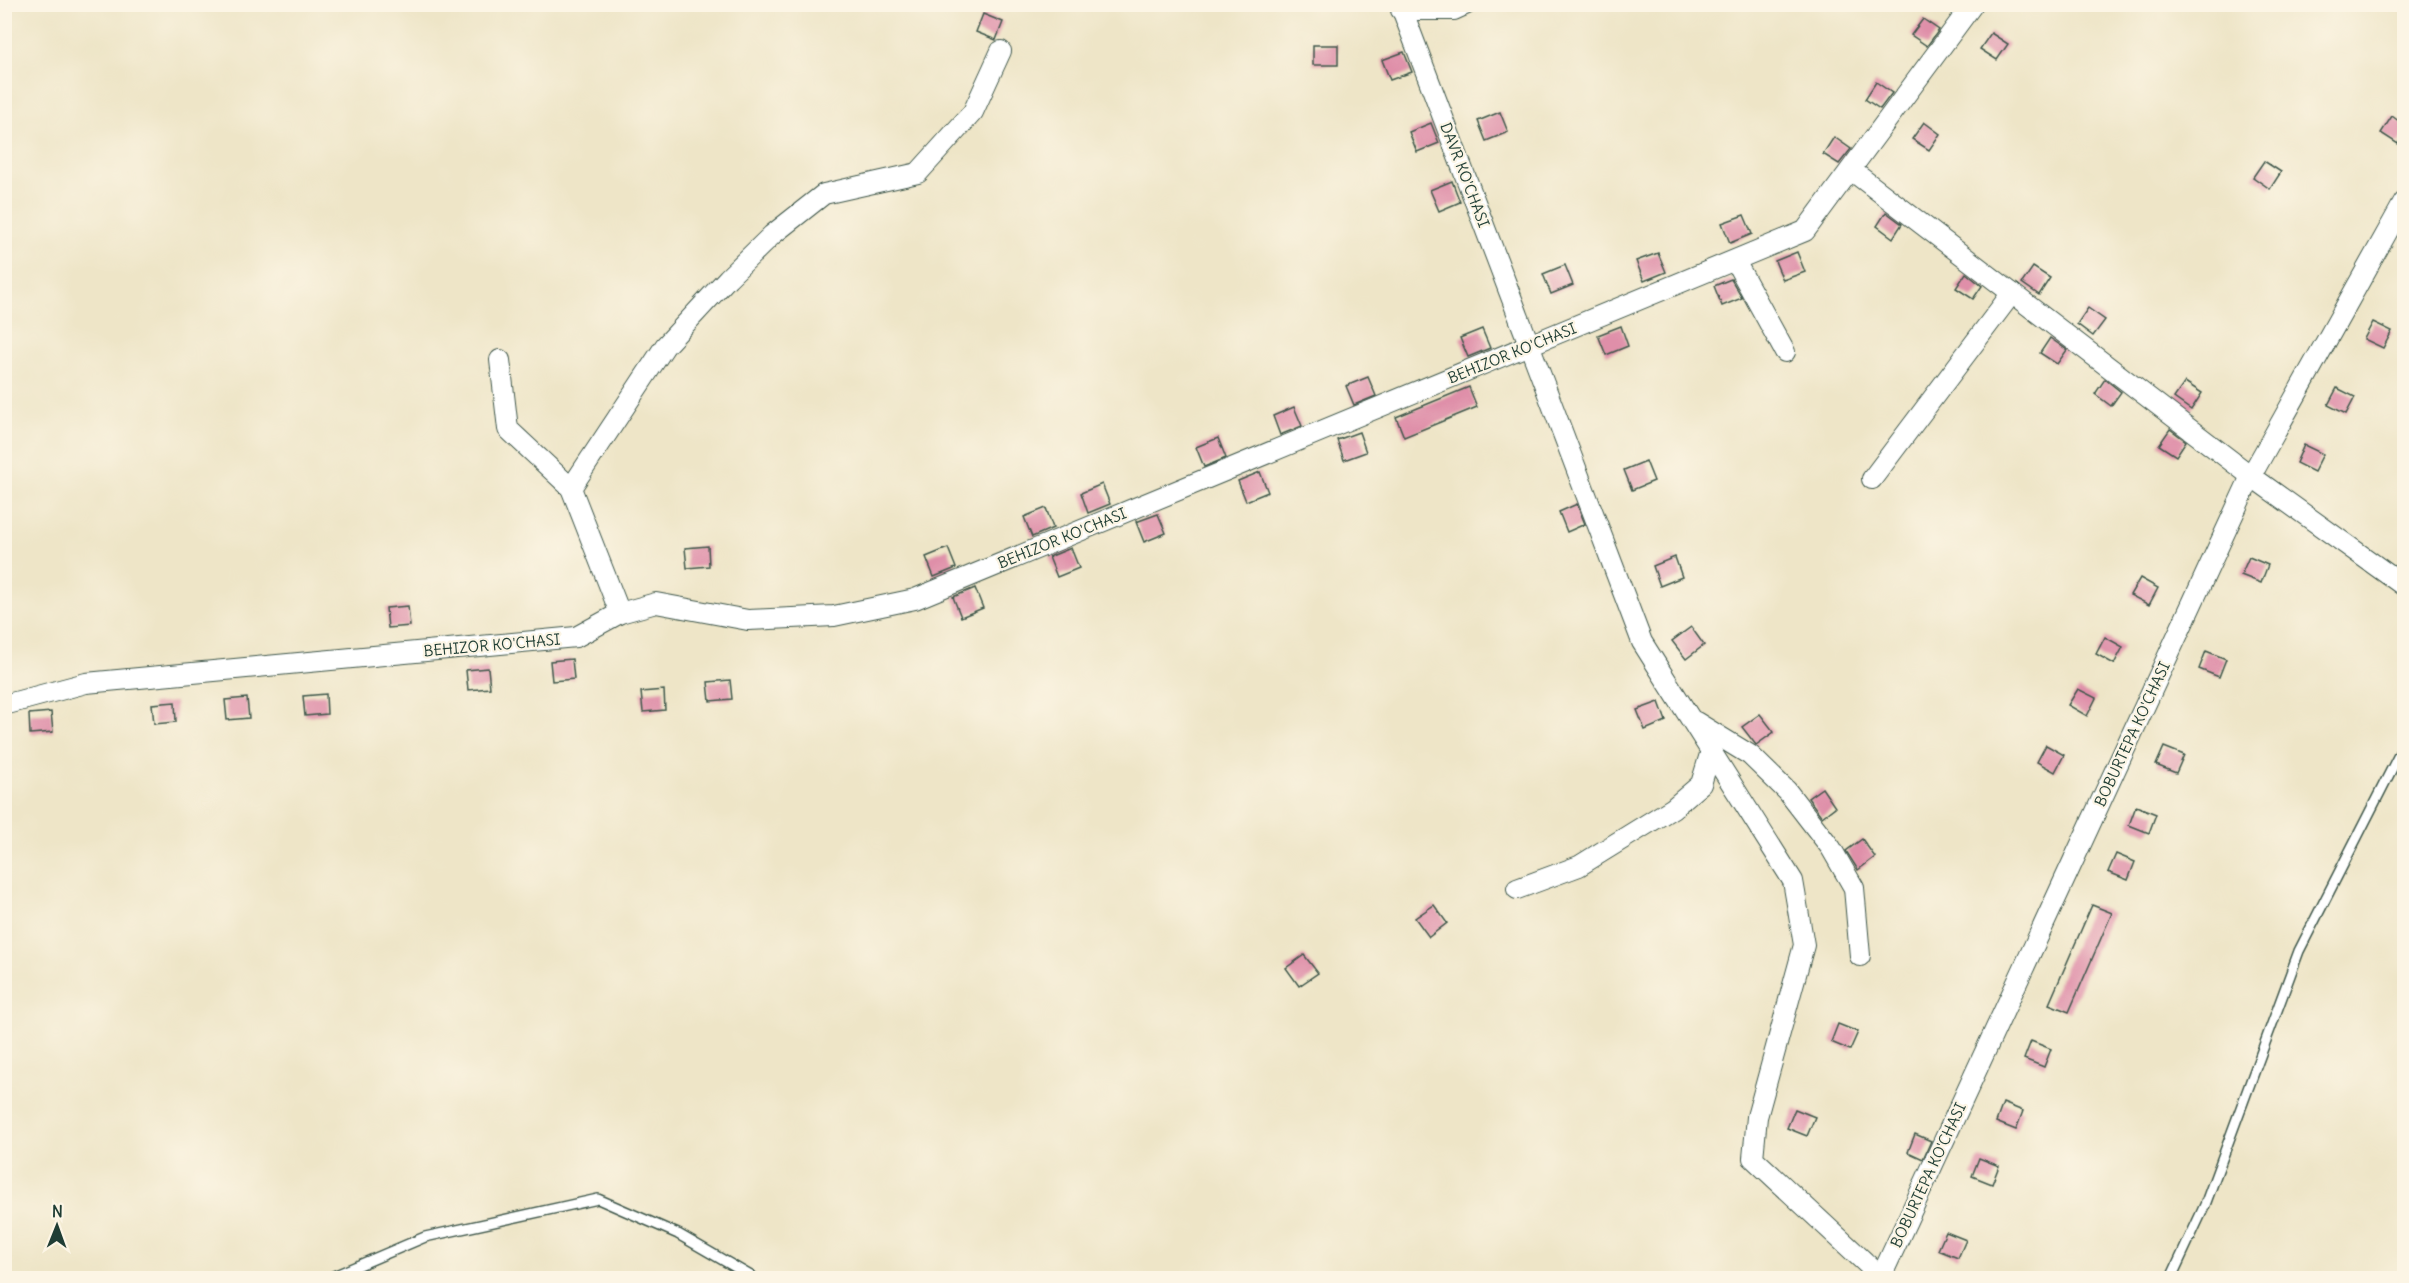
<svg xmlns="http://www.w3.org/2000/svg" width="2409" height="1283" font-family="Delius,sans-serif">
<style>
.building{fill:#df8fa9}
.lines{fill:none;stroke-linecap:round;stroke-linejoin:round}
.lane-casing{stroke:#3e564a;stroke-width:12}
.street-casing{stroke:#3e564a;stroke-width:22}
.lane{stroke:#fff;stroke-width:9}
.street{stroke:#fff;stroke-width:20}
.labels{text-anchor:middle;dominant-baseline:central;stroke-width:4.5;stroke-linejoin:round;paint-order:stroke}
.street-label{font-size:15px;fill:#1f3d34;stroke:#fcf5e5}
</style>
<rect width="100%" height="100%" fill="#fcf5e5"/>
<filter id="ink" filterUnits="userSpaceOnUse"><feTurbulence type="fractalNoise" baseFrequency=".0167" numOctaves="2"/><feDisplacementMap in="SourceGraphic" scale="12" xChannelSelector="R" yChannelSelector="G"/><feConvolveMatrix kernelMatrix="1 2 1 2 8 2 1 2 1" color-interpolation-filters="sRGB"/></filter>
<filter id="wash" filterUnits="userSpaceOnUse"><feTurbulence type="fractalNoise" baseFrequency=".008" numOctaves="4" result="noise"/><feDisplacementMap in="SourceGraphic" scale="24" xChannelSelector="R" yChannelSelector="G"/><feGaussianBlur stdDeviation="1.35" result="paint"/><feColorMatrix in="noise" values="0 0 0 0 0 0 0 0 0 0 0 0 0 0 0 0 0 1.4 0 .05"/><feComposite in="paint" operator="in"/></filter>
<g filter="url(#wash)">
<rect width="100%" height="100%" fill="#eee5c7"/>
<g id="blocks">
<!-- building -->
<g class="building">
<path d="M983,14l20,8 -7,18 -20,-8z"/>
<path d="M1923,19l16,11 -12,16 -16,-11z"/>
<path d="M1991,33l17,11 -11,16 -17,-11z"/>
<rect x="1313" y="45" width="25" height="20"/>
<path d="M1404,52l8,20 -22,8 -8,-20z"/>
<path d="M1876,82l16,11 -12,16 -15,-10z"/>
<path d="M1500,112l8,20 -22,9 -8,-20z"/>
<path d="M2392,116l12,9v9l-6,10 -17,-11z"/>
<path d="M1924,122l16,12 -11,16 -17,-11z"/>
<path d="M1431,123l8,20 -22,9 -8,-20z"/>
<path d="M1834,137l17,12 -12,15 -16,-10z"/>
<path d="M2264,161l17,11 -11,17 -17,-12z"/>
<path d="M1452,181l8,21 -21,9 -9,-21z"/>
<path d="M1886,212l16,12 -9,14 -16,-12z"/>
<path d="M1744,215l8,19 -22,9 -8,-20z"/>
<path d="M1797,252l8,20 -22,8 -8,-19z"/>
<path d="M1658,253l8,19 -22,9 -8,-20z"/>
<path d="M1565,265l8,20 -22,9 -8,-20z"/>
<path d="M2033,267l17,11 -11,17 -17,-12z"/>
<path d="M1966,273l16,13 -9,13 -17,-11z"/>
<path d="M1731,279l11,19 -20,8 -8,-20z"/>
<path d="M2088,308l17,12 -12,16 -16,-12z"/>
<path d="M2373,322l19,9 -9,17 -19,-9z"/>
<path d="M1621,326l7,20 -22,9 -8,-20z"/>
<path d="M1482,329l8,19 -22,9 -8,-19z"/>
<path d="M2050,338l17,12 -10,14 -17,-11z"/>
<path d="M1368,377l8,19 -22,9 -8,-19z"/>
<path d="M2105,379l16,13 -10,14 -16,-12z"/>
<path d="M2185,382l17,11 -11,17 -17,-12z"/>
<path d="M1469,387l8,20 -73,30 -8,-20z"/>
<path d="M2337,388l18,9 -9,17 -18,-9z"/>
<path d="M1294,407l8,19 -22,9 -7,-19z"/>
<path d="M2170,429l16,12 -10,15 -17,-11z"/>
<path d="M1359,432l7,20 -22,8 -7,-20z"/>
<path d="M1218,438l8,20 -22,9 -8,-20z"/>
<path d="M2304,445l19,9 -9,18 -18,-9z"/>
<path d="M1646,461l8,20 -22,9 -8,-20z"/>
<path d="M1260,472l8,20 -22,9 -8,-20z"/>
<path d="M1102,484l8,20 -22,9 -7,-20z"/>
<path d="M1577,504l8,20 -18,8 -8,-20z"/>
<path d="M1046,508l7,20 -21,9 -8,-20z"/>
<path d="M1158,514l8,19 -22,9 -8,-20z"/>
<path d="M708,546l1,20 -22,2 -2,-20z"/>
<path d="M948,548l8,20 -22,9 -8,-20z"/>
<path d="M1071,548l8,20 -22,9 -8,-20z"/>
<path d="M1675,557l7,20 -22,9 -7,-20z"/>
<path d="M2249,557l19,8 -7,18 -20,-8z"/>
<path d="M2140,578l18,10 -9,17 -19,-10z"/>
<path d="M975,588l8,20 -22,9 -8,-20z"/>
<path d="M408,606l2,20 -22,2 -2,-20z"/>
<path d="M1691,627l13,18 -18,14 -14,-18z"/>
<path d="M2105,637l18,10 -9,17 -18,-10z"/>
<path d="M2206,651l20,8 -7,18 -20,-8z"/>
<path d="M572,659l2,20 -22,2 -2,-20z"/>
<path d="M488,668l2,20 -22,2 -2,-20z"/>
<path d="M730,680l2,19 -22,2 -2,-19z"/>
<path d="M2078,689l18,9 -9,18 -19,-11z"/>
<path d="M664,690l1,20 -22,2 -2,-20z"/>
<path d="M326,694l1,20 -22,2 -2,-20z"/>
<path d="M247,698l2,20 -22,2 -2,-20z"/>
<path d="M175,702l1,20 -22,2 -2,-20z"/>
<path d="M1659,702l7,19 -21,9 -8,-20z"/>
<path d="M51,712l2,20 -23,2 -1,-20z"/>
<path d="M1760,714l14,18 -18,13 -14,-18z"/>
<path d="M2046,745l18,10 -9,17 -18,-10z"/>
<path d="M2164,747l20,8 -8,18 -20,-8z"/>
<path d="M1822,788l13,19 -13,10 -14,-19z"/>
<path d="M2136,806l20,8 -7,19 -20,-8z"/>
<path d="M1862,839l13,18 -17,13 -12,-19z"/>
<path d="M2116,854l19,8 -7,18 -20,-8z"/>
<path d="M1434,905l13,18 -18,14 -14,-19z"/>
<path d="M2092,905l20,8 -43,99 -20,-8z"/>
<path d="M1304,955l14,18 -19,13 -13,-18z"/>
<path d="M1838,1024l20,8 -8,18 -19,-8z"/>
<path d="M2031,1041l20,8 -7,18 -20,-8z"/>
<path d="M2003,1103l20,8 -7,19 -20,-8z"/>
<path d="M1795,1109l20,8 -8,19 -20,-8z"/>
<path d="M1915,1134l16,7 -8,18 -15,-7z"/>
<path d="M1979,1158l20,8 -7,18 -20,-8z"/>
<path d="M1946,1232l20,8 -8,18 -20,-8z"/>
</g>
</g>
</g>
<g filter="url(#ink)">
<use href="#blocks" fill-opacity="0" stroke="#3e564a" stroke-width="1.5"/>
<g class="lines">
<defs>
<g id="lane">
<path d="M329,1278l96,-41 173,-38 80,35 76,44"/>
<path d="M2171,1278l34,-73 94,-254 105,-206"/>
</g>
<g id="street">
<path d="M1400,4l242,638 151,239 11,64 -47,172 -4,41 129,120"/>
<path d="M1401,10h53l13,-6"/>
<path d="M1851,170l400,306 153,110"/>
<path d="M1735,261l50,91"/>
<path d="M500,360l8,69 63,59 49,125"/>
<path d="M1872,479l140,-186"/>
<path d="M571,488l94,-142 63,-68 44,-43 52,-41 94,-21 55,-61 28,-61"/>
<path d="M4,705l82,-22 490,-46 44,-24 36,-10 92,17 86,-4 81,-17 890,-368 168,-227"/>
<path d="M1696,722l54,33 37,36 44,57 23,40 6,68"/>
<path d="M1517,889l62,-23 94,-58 28,-24 10,-33"/>
<path d="M1881,1277l370,-801 153,-274"/>
</g>
</defs>
<!-- lane casing -->
<use href="#lane" class="lane-casing"/>
<!-- street casing -->
<use href="#street" class="street-casing"/>
<!-- lane -->
<use href="#lane" class="lane"/>
<!-- street -->
<use href="#street" class="street"/>
</g>
</g>
<g class="labels">
<!-- street labels -->
<g class="street-label">
<text transform="translate(1465 175) rotate(69)">DAVR KO'CHASI</text>
<text transform="translate(1512 353) rotate(-22)">BEHIZOR KO'CHASI</text>
<text transform="translate(1062 538) rotate(-22)">BEHIZOR KO'CHASI</text>
<text transform="translate(492 645) rotate(-5)">BEHIZOR KO'CHASI</text>
<text transform="translate(2132 734) rotate(-65)">BOBURTEPA KO'CHASI</text>
<text transform="translate(1928 1175) rotate(-65)">BOBURTEPA KO'CHASI</text>
</g>
</g>
<!-- margin -->
<rect width="2409" height="1283" fill="none" stroke="#fcf5e5" stroke-width="24"/>
<!-- north arrow -->
<g transform="translate(57 1226) rotate(1)" stroke="#fcf5e5" stroke-width="4.5" paint-order="stroke">
<path d="M0-4.5L10 22L0 15L-10 22Z" fill="#1f3d34"/>
<text y="-9" font-size="16" font-weight="bold" text-anchor="middle" fill="#1f3d34">N</text>
</g>
</svg>
